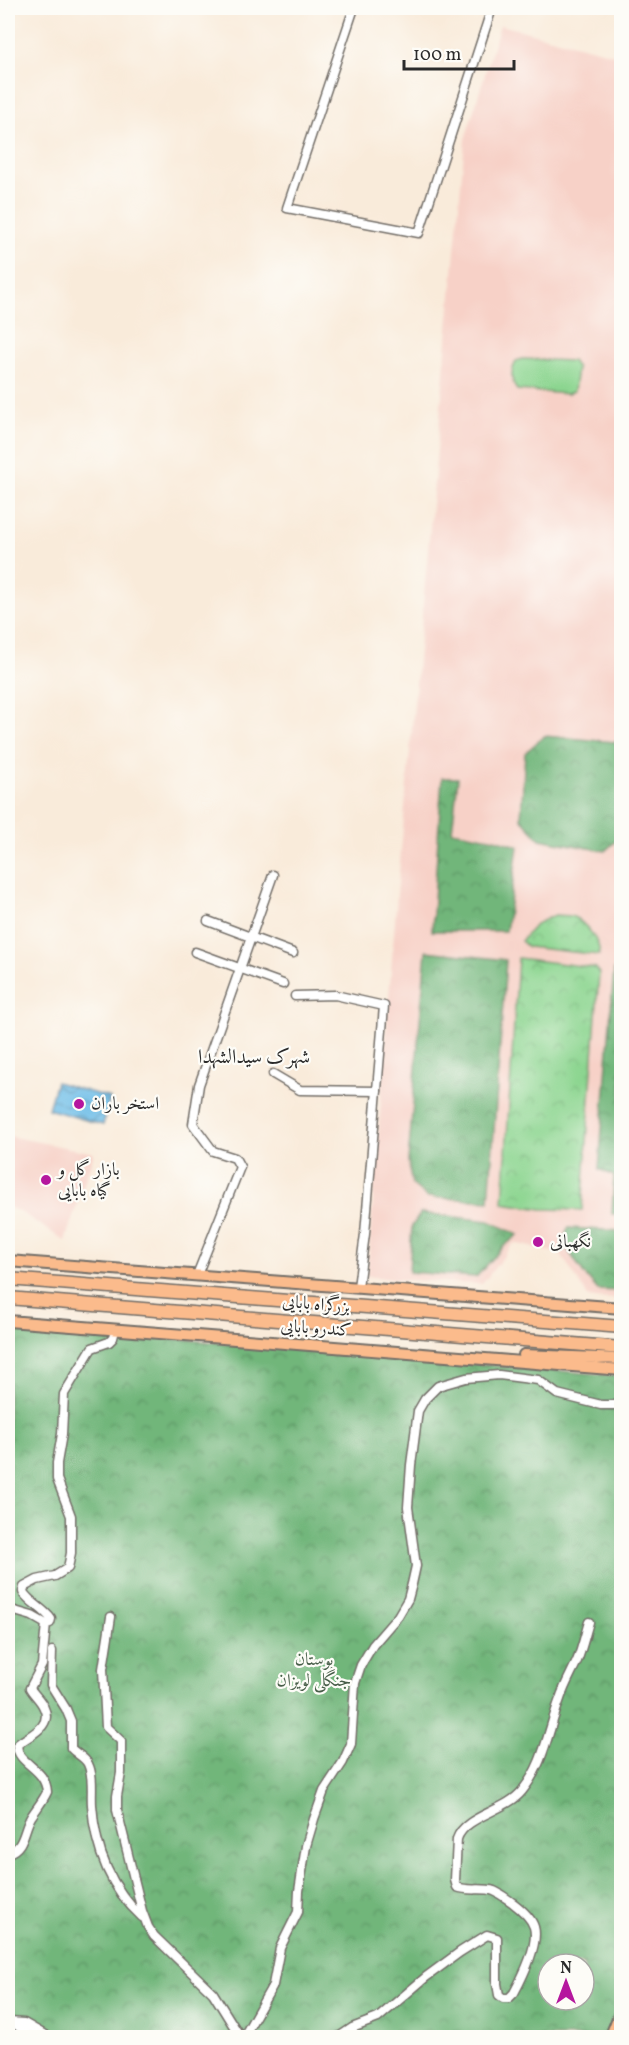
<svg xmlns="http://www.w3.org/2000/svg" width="629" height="2045" font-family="Vollkorn,Amiri,serif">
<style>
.built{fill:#f7d1c7}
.forest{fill:url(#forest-crowns);stroke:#4e7052;stroke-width:1.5;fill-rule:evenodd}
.park{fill:url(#park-crowns);stroke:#5c805e;stroke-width:1.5}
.pitch{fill:#8cd590;stroke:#5c805e;stroke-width:1.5}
.water{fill:url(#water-waves);stroke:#4c748a;stroke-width:1.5}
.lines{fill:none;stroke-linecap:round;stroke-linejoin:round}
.minor-casing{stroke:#736e68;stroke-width:11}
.major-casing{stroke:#736e68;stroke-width:14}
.highway-casing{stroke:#736e68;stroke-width:15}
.minor{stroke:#fff;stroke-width:8}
.major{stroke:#fbbb8c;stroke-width:10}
.highway{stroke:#fbbb8c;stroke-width:12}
.poi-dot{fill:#b5179e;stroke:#fdfcf7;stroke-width:2}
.labels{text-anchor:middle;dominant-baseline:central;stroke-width:4.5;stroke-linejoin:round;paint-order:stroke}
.poi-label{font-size:18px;fill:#2b2b2b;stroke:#fdfcf7;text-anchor:start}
.street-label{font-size:18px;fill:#2b2b2b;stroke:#fdfcf7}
.park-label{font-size:18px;fill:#485e49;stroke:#fdfcf7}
.neighbourhood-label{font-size:20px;fill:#2b2b2b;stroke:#fdfcf7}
</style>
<defs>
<pattern id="forest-crowns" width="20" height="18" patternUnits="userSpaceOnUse" patternTransform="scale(1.5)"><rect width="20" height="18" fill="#71b67a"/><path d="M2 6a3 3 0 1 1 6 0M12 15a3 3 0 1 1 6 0" fill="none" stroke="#5d9464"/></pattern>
<pattern id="park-crowns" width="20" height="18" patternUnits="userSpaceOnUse" patternTransform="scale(1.5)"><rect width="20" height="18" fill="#8cd590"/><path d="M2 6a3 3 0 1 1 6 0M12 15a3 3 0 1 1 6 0" fill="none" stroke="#79b77c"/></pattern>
<pattern id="water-waves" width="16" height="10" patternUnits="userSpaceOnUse" patternTransform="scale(1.5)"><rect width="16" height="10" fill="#6dbde8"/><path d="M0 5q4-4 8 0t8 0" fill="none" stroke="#5a9abc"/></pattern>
</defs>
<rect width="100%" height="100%" fill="#fdfcf7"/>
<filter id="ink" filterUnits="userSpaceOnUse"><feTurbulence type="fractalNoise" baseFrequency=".0167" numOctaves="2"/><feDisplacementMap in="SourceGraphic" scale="12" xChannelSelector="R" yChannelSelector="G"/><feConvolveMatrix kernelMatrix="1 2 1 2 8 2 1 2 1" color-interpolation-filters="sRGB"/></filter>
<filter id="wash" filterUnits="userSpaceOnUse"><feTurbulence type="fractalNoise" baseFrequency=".008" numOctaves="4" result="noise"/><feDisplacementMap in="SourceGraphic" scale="24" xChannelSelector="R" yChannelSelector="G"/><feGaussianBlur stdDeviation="1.35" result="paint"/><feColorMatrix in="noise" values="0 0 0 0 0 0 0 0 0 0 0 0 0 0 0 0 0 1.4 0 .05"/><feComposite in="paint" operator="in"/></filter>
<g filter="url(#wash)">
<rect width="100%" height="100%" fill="#f9ebda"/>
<!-- built -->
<g class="built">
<path d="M500,25l121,31v1243l-32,-1 -28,-44 -47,-11 -32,41 -89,-5 -26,-3 30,-381 68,-756z"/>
<path d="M8,1136l86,17 -29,88 -46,-30 -11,-4z"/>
</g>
<!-- forest -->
<g class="forest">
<path d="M544,736l71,6 6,7v87l-16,15 -65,-12 -19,-21 4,-65z"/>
<path d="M442,778h16l-6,53 43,8 23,7 -12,85h-74z"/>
<path d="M426,951l80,9 -17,241 -62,-4 -15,-13 -4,-23z"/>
<path d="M614,970h8l-1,244h-9l2,-38 -15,-7z"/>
<path d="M421,1213l68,8 29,14 -15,12 -27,30 -67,-5 3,-46z"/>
<path d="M568,1228l53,3v60l-23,-1 -14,-16 -21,-32z"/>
<path d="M8,1325l613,51v661h-613zM548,1964h36v36h-36z"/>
</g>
<!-- park -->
<g class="park">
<path d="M555,915c5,1 11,0 16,1 12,4 31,26 28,39l-71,-8 -7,-6 15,-17z"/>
<path d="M518,958l78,10 3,6 -17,236 -40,-1 -39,-6z"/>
</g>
<!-- pitch -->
<path class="pitch" d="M522,359l50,2 5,7 -3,23 -6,3 -51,-4c-7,-10 -6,-18 -1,-29z"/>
<!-- water -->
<path class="water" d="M56,1082l54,16 -7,27 -55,-16z"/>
</g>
<g filter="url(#ink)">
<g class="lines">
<defs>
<g id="minor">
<path d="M354,8l-67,200 132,25 73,-225"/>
<path d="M208,921l85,32"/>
<path d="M195,952l88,32"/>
<path d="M295,996l40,-1 49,11 -19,228 -7,53"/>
<path d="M273,1074l27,16 77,1"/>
<path d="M197,1275l43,-108 -5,-9 -22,-7 -20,-27 6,-39 74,-210"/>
<path d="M8,1609l24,7 14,8 4,-1 1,-4c-8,-11 -21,-16 -28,-27l1,-5 13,-7 18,-4 13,-8 3,-15v-37l-14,-37v-16l5,-29 2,-40 28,-46 17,-6 4,-4 2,-8"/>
<path d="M111,1617l-8,52 3,58 15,14v32l-4,23v14l25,101 6,16 6,9 59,57 28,45"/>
<path d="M52,1651l-1,34 15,24 5,12v27c5,6 14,9 17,16 6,12 3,28 4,41 3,44 17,82 50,112"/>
<path d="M8,1853c17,-6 15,-22 23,-36 5,-8 12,-16 16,-25 -1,-24 -30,-28 -30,-47 12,-10 36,-18 27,-37 -3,-8 -10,-13 -14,-20l12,-23 4,-41"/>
<path d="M8,2022l16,1 26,15"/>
<path d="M14,2023l19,15"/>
<path d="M243,2038l30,-53 7,-37 18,-36 1,-21 7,-45 8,-27 10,-28 19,-29 8,-18 4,-61 6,-18 12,-20 25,-29 10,-17 4,-15 4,-18 -8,-59 3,-42 7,-54 7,-12 13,-13 28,-8 33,-3 39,5 19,14 44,11h21"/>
<path d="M337,2038l15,-10 26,-10 48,-41 34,-25 27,-17 10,3v46l2,11 4,3h6l5,-5c8,-15 25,-49 20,-66 -3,-10 -13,-18 -21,-24 -6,-4 -12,-9 -19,-12 -12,-4 -25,1 -37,-4l-2,-7 2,-41c7,-23 49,-28 65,-48 22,-27 26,-60 38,-92 4,-13 11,-25 17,-38 5,-12 8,-26 12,-39"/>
</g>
<g id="major">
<path d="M8,1261l614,47"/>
<path d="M8,1321l614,49"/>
<path d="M524,1355l98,4"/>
<path d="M610,2038l12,-30"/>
<path d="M620,2038l2,-4"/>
</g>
<g id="highway">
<path d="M8,1279l614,48"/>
<path d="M8,1298l614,50"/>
</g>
</defs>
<!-- minor casing -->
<use href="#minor" class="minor-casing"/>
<!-- major casing -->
<use href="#major" class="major-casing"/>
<!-- highway casing -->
<use href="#highway" class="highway-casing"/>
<!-- minor -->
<use href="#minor" class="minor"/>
<!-- major -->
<use href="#major" class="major"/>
<!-- highway -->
<use href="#highway" class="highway"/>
</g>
</g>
<!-- markers -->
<g class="poi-dot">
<circle cx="79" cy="1104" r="6"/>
<circle cx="46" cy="1180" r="6"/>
<circle cx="538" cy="1242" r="6"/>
</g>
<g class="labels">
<!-- poi labels -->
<g class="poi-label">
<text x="91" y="1104">استخر باران</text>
<text x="58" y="1170">بازار گل و<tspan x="58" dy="21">گیاه بابایی</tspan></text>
<text x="550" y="1242">نگهبانی</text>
</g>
<!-- street labels -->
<g class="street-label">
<text transform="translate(316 1305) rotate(5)">بزرگراه بابایی</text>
<text transform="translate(316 1329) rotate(4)">کندرو بابایی</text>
</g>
<!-- park labels -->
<g class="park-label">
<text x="314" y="1660">بوستان<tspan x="314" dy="21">جنگلی لویزان</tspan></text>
</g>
<!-- neighbourhood labels -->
<g class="neighbourhood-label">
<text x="254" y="1058">شهرک سیدالشهدا</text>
</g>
</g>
<!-- margin -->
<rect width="629" height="2045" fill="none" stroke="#fdfcf7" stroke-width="30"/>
<!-- north arrow -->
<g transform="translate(566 1982)"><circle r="28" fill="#fdfcf7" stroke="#a9a8a5" stroke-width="1.5"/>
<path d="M0-4.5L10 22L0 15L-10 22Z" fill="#b5179e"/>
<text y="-9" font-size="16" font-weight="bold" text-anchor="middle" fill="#2b2b2b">N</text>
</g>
<!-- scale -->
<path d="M404 60v9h110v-9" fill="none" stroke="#2b2b2b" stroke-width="3"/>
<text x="413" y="60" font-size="18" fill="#2b2b2b" stroke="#fdfcf7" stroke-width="4.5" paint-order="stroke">100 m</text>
</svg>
